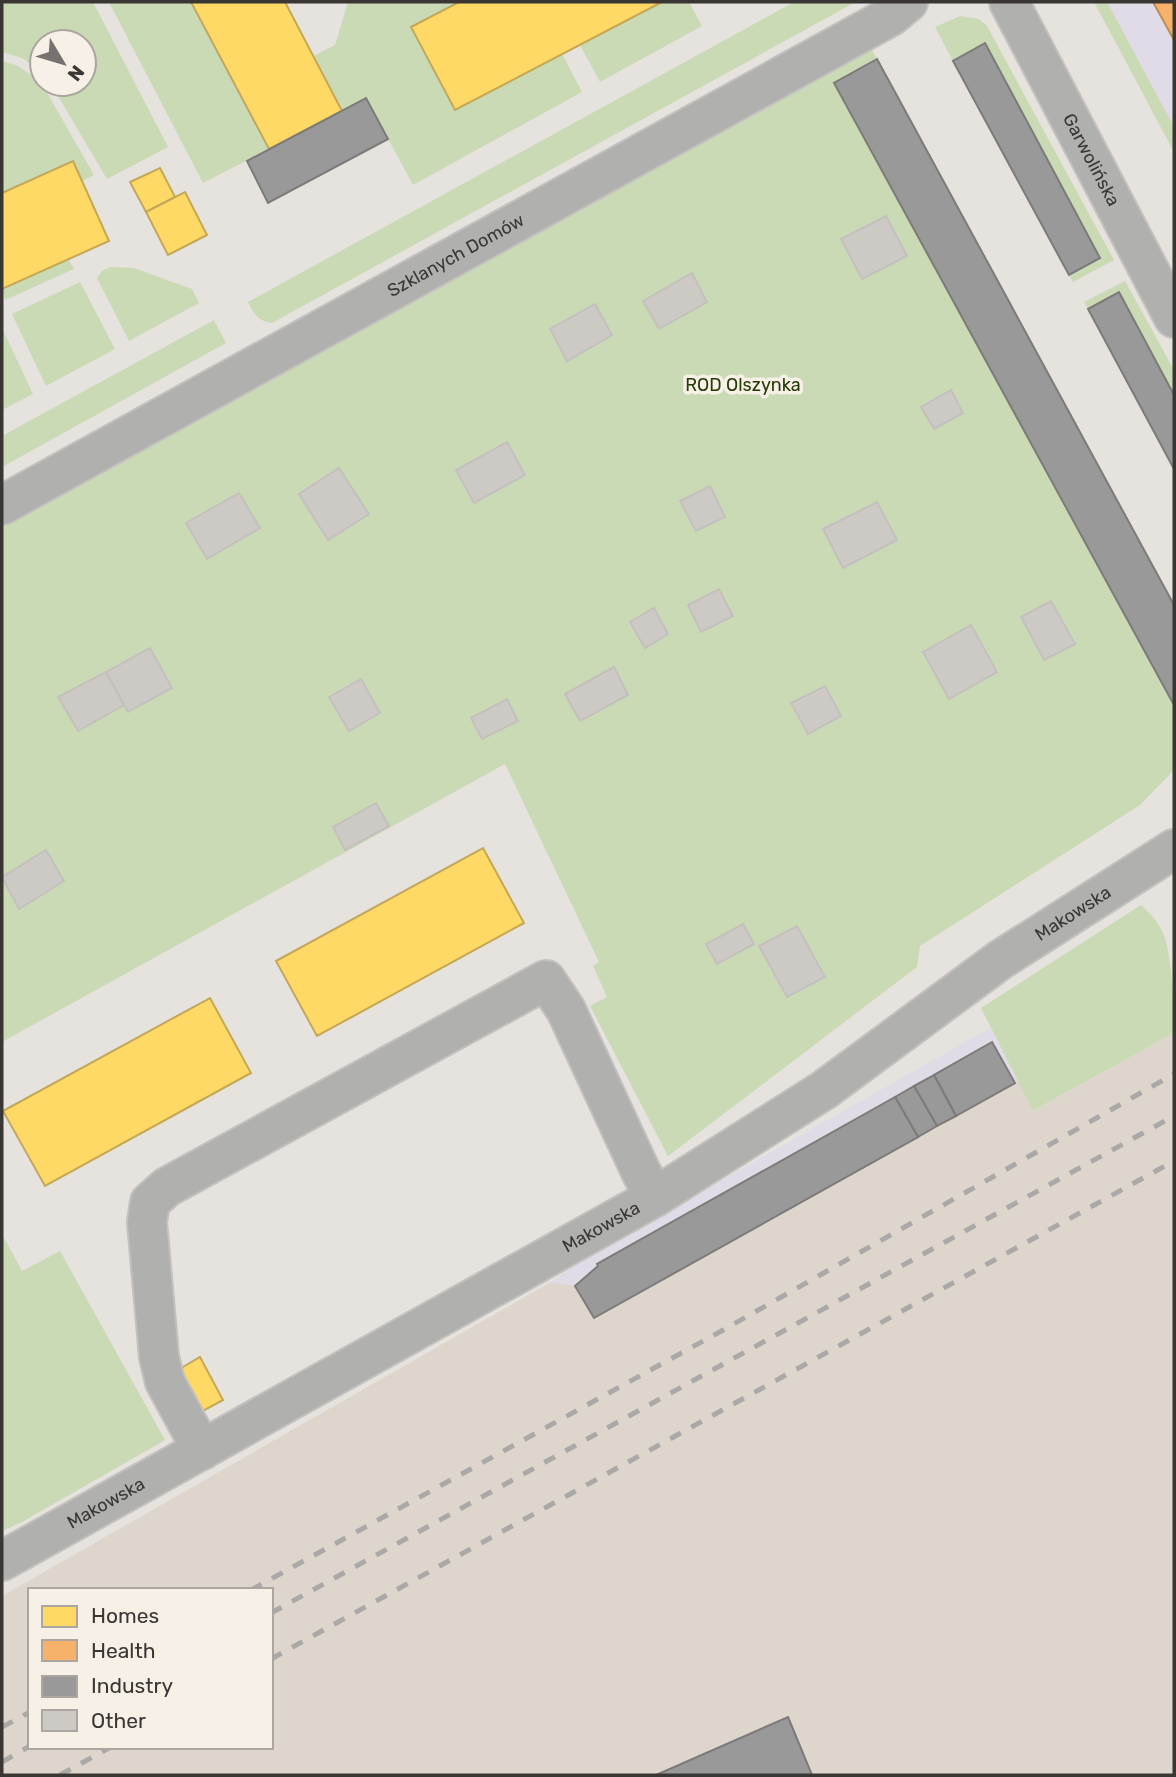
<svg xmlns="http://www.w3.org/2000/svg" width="1176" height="1777" font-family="Rubik,sans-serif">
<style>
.built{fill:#ded6cd;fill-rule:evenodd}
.industrial{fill:#e0dbe6}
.green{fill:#cadab5}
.homes{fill:#ffd966;stroke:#c4a857;stroke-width:2}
.health{fill:#f6b26b;stroke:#bd8d5a;stroke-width:2}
.industry{fill:#999;stroke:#7c7b7a;stroke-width:2}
.building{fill:#cdcac6;stroke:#c3c0bd;stroke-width:2}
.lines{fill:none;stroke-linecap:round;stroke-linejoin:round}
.minor-casing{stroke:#c3c0bd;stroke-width:42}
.minor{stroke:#b0b0af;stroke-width:38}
.rail{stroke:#aaa9a7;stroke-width:5;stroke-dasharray:12 12;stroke-linecap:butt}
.labels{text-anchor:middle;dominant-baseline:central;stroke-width:7;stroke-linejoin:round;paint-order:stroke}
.street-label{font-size:18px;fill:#393633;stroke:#f7f0e7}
.park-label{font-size:18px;fill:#263b07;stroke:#f7f0e7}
</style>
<rect width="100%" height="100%" fill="#e6e2de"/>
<!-- built -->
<path class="built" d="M1174,1033v742h-1172v-179l549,-314 24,4 19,31 425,-236 15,30zM30,1590h241v157h-241z"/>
<!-- industrial -->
<g class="industrial">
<path d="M1107,2h67v125z"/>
<path d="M990,1028l29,53 -425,237 -19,-32 -24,-4 37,-26z"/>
</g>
<!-- green -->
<g class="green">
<path d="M2,2h91l75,145 -61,32 -56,-95h33v-42h-42v31l-20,-15 -20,-6z"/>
<path d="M109,2h82l78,147 -66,34z"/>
<path d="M348,2h111l-48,25 44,83 107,-56 20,38 -169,93 -47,-87 -24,13 -28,-55 21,-11z"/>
<path d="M662,2h27l13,24 -102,56 -20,-37z"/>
<path d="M794,2h57l1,2 -580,319c-14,-2 -18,-9 -24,-21z"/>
<path d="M1094,2h13l67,125v25z"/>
<path d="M960,16l19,3 8,7 127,234 -41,22 -4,-7 31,-18 -115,-213 -32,17 -18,-34z"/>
<path d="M870,46l7,13 -43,24 340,622v65l-34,35 -220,141 -3,21 -249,189 -78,-150 17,-9 -14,-31 6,-4 -94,-198 -503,278v-517z"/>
<path d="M2,61l16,5 23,16 53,93 -12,6 -9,-19 -71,31z"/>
<path d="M68,259l6,10 -69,31 -3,-11z"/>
<path d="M110,267l24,1 58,21 7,14 -70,38 -32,-63 5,-7z"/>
<path d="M1125,281l49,89v25l-55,-103 -31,17 -4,-7z"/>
<path d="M80,282l35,67 -69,37 -34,-72z"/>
<path d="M214,320l12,23 -224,124v-31z"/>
<path d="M2,328l31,66 -31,16z"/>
<path d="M1141,905c9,8 18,18 23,30 8,23 10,72 10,98l-141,78 -52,-103z"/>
<path d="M2,1234l20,37 38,-20 105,189 -143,82 -20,9z"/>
</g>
<!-- homes -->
<g class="homes">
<path d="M191,2h94l57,109 -73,38z"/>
<path d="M459,2h203l-207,108 -44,-83z"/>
<path d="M73,161l36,80 -107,48v-96z"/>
<path d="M160,168l15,29 -29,15 -16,-30z"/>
<path d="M185,192l22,43 -39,20 -22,-43z"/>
<path d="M483,848l41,75 -207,113 -41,-75z"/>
<path d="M210,998l41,75 -206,113 -42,-75z"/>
<path d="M200,1357l23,43 -22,12 -23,-42z"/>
</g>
<!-- health -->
<path class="health" d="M1153,2h21v38z"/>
<!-- industry -->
<g class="industry">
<path d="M985,43l115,215 -31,17 -116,-214z"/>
<path d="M877,59l297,546v100l-340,-622z"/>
<path d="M366,98l22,41 -120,64 -21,-42z"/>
<path d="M1119,292l55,103v74l-86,-160z"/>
<path d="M992,1042l23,41 -59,33 -22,-41z"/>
<path d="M934,1075l22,41 -19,10 -23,-40z"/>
<path d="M914,1086l23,40 -19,11 -23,-40z"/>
<path d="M895,1097l23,40 -324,181 -19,-32 23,-20 -1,-2z"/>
<path d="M788,1717l24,58h-156z"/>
</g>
<!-- building -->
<g class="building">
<path d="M886,216l21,40 -45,23 -21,-40z"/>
<path d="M692,273l15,29 -48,27 -16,-28z"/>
<path d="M595,304l17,31 -45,26 -17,-32z"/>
<path d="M951,390l12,23 -29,16 -13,-22z"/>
<path d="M507,442l18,33 -51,28 -18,-33z"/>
<path d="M339,468l30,46 -41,26 -29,-46z"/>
<path d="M710,486l15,31 -29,14 -16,-30z"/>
<path d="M239,493l21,35 -53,31 -21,-36z"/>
<path d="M877,502l20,38 -54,28 -20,-39z"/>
<path d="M719,589l14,27 -32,16 -13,-27z"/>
<path d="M1051,601l24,43 -31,16 -23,-43z"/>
<path d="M654,608l14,26 -23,14 -15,-26z"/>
<path d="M971,625l26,47 -48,27 -26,-47z"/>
<path d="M150,648l22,40 -44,24 -22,-40z"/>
<path d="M614,667l14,28 -48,26 -15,-27z"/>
<path d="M106,672l18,33 -46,26 -20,-34z"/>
<path d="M361,679l19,34 -31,18 -20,-34z"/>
<path d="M825,686l16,30 -33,18 -17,-31z"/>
<path d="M507,699l11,22 -36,18 -11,-21z"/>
<path d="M376,803l13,23 -44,24 -12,-23z"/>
<path d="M46,850l18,31 -45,28 -17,-32z"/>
<path d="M743,924l11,20 -37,20 -11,-20z"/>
<path d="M797,926l28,51 -38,20 -28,-51z"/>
</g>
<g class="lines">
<defs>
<g id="minor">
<path id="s1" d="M1009,2l165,316"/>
<path id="s2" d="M2,505l889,-489 17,-14"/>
<path d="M202,1450l-37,-68 -6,-25 -12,-135 3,-20 17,-15 379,-207 20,30 75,162 14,25"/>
<path id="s3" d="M2,1561l653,-364 169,-107 176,-130 174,-111"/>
</g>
</defs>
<!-- minor casing -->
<use href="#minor" class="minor-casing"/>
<!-- minor -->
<use href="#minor" class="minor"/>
<!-- rail -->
<g class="rail">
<path d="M251,1590l474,-261 449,-255"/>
<path d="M271,1613l903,-497"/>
<path d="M271,1659l903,-498"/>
<path d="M2,1727l28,-15"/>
<path d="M2,1762l28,-16"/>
<path d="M60,1775l51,-28"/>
</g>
</g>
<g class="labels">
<!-- street labels -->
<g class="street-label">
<text stroke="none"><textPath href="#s1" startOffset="178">Garwolińska</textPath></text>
<text stroke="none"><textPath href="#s2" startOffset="518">Szklanych Domów</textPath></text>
<text stroke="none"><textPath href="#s3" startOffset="1253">Makowska</textPath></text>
<text stroke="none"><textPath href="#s3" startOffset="686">Makowska</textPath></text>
<text stroke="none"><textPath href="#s3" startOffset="119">Makowska</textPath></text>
</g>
<!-- park labels -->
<g class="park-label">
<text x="743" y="385">ROD Olszynka</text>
</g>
</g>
<!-- border -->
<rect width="1176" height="1777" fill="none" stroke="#393633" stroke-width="7"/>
<!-- legend -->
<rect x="28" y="1588" width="245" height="161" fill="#f7f0e7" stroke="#aba69f" stroke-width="2"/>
<rect x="42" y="1606" width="35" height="21" fill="#ffd966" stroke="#aba69f" stroke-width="2"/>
<text x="91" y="1623" font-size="21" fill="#393633">Homes</text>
<rect x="42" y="1640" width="35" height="21" fill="#f6b26b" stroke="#aba69f" stroke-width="2"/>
<text x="91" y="1658" font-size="21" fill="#393633">Health</text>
<rect x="42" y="1676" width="35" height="21" fill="#999999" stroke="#aba69f" stroke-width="2"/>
<text x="91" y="1693" font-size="21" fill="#393633">Industry</text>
<rect x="42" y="1710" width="35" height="21" fill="#cdcac6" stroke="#aba69f" stroke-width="2"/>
<text x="91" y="1728" font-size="21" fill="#393633">Other</text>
<!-- north arrow -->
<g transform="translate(63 63) rotate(128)"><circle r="33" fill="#f7f0e7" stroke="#aba69f" stroke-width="2"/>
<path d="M0-5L12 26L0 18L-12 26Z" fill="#76726f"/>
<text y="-10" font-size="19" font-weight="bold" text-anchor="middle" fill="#393633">N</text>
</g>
</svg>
